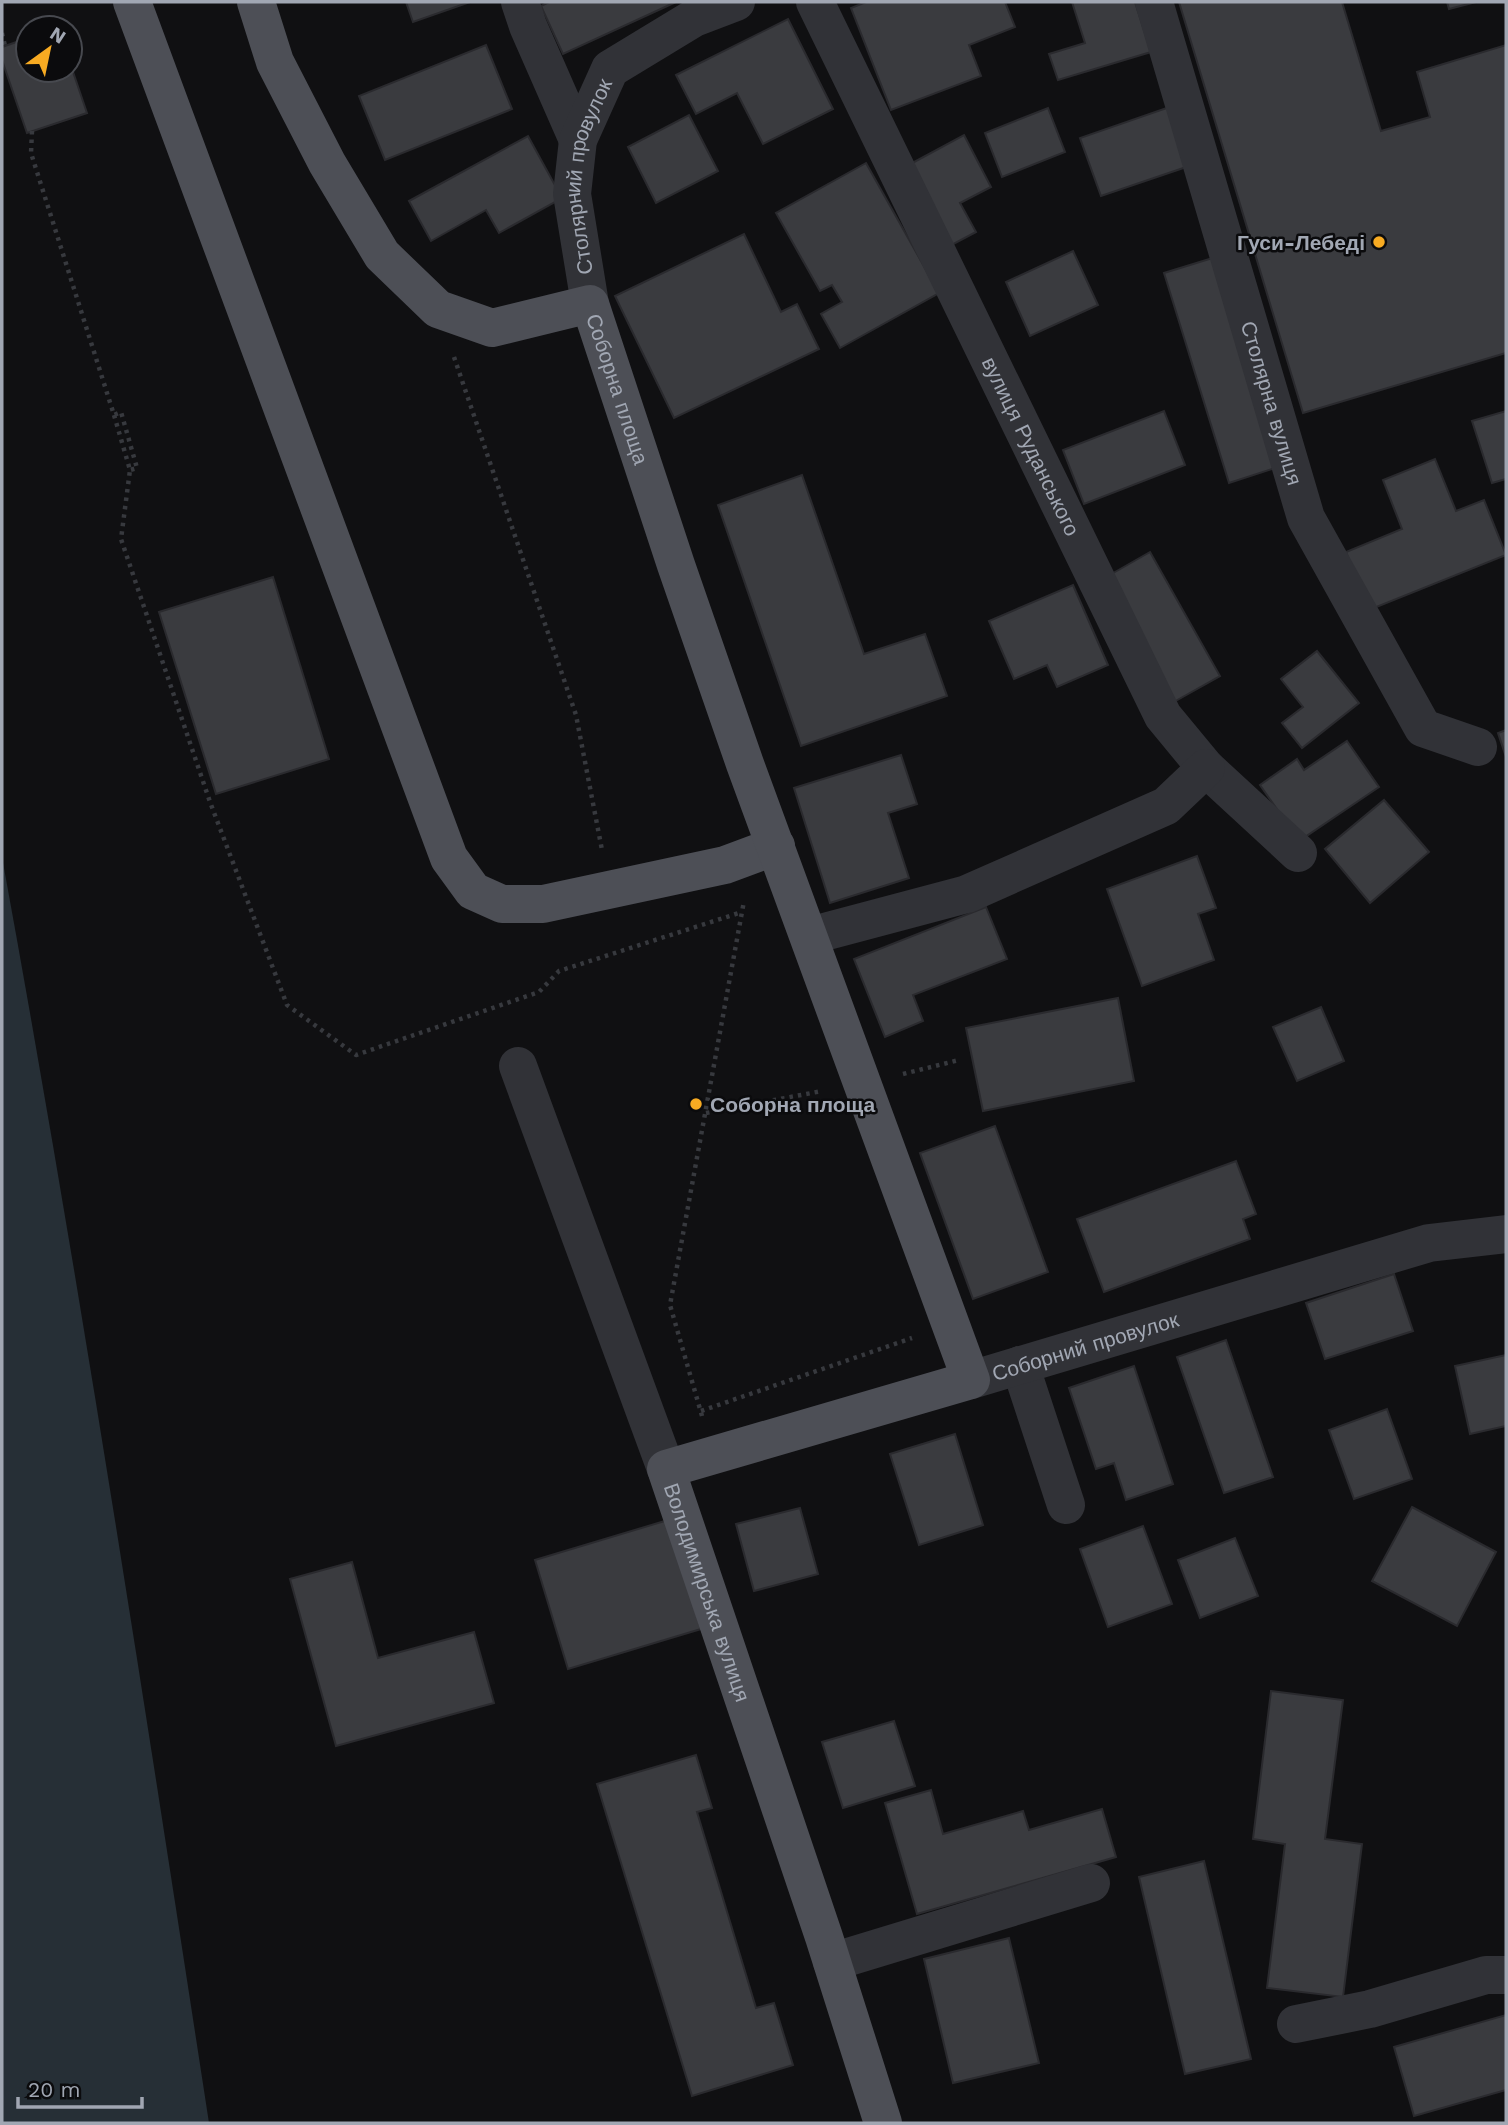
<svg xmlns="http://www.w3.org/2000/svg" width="1508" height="2125" font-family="'Work Sans',sans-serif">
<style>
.water{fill:#262f36}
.building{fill:#3a3b3f;stroke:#2a2a2e;stroke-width:2}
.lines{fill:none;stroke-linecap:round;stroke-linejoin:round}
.path{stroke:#37393e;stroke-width:4.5;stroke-dasharray:3.5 5;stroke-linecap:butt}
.minor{stroke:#313237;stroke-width:38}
.major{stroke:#4d4f56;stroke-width:38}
.poi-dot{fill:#f8ab22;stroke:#0b0b0d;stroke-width:2.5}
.labels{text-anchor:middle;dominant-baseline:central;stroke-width:5;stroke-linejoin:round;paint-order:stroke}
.street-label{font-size:21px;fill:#a1a7b3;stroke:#0b0b0d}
.poi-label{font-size:21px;font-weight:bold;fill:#a1a7b3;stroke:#0b0b0d;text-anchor:end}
</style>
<rect width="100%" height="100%" fill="#101012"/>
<!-- water -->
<path class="water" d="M2,857c77,421 142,843 207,1266h-207z"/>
<!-- building -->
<g class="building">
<path d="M406,2h64l-57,20z"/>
<path d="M549,2h127l-113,52 -22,-48z"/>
<path d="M866,2h139l10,25 -46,18 12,31 -90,34 -40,-102z"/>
<path d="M1072,2h63l16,50 -93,28 -9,-26 36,-11z"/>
<path d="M1179,2h163l39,129 49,-14 -13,-45 89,-27v308l-203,60z"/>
<path d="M1447,2h29l-27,7z"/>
<path d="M788,19l45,90 -70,35 -26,-51 -41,21 -20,-39z"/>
<path d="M28,38v32h42v-7l17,50 -60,20 -25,-73v-13z"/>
<path d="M486,45l26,64 -127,51 -26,-64z"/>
<path d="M1181,103l20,59 -100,34 -21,-58z"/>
<path d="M1048,108l17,44 -63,25 -17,-44z"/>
<path d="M689,115l29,56 -62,32 -28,-56z"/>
<path d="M964,135l27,52 -31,16 16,29 -30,16 -43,-80z"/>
<path d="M528,136l34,62 -63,35 -13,-23 -55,31 -22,-40z"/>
<path d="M866,163l73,130 -99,55 -19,-34 21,-12 -10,-17 -12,6 -44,-78z"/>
<path d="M744,234l37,78 16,-8 22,45 -145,69 -59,-122z"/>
<path d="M1073,251l25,54 -68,31 -24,-54z"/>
<path d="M1219,256l65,209 -55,18 -65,-210z"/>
<path d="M1164,411l21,54 -101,39 -21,-54z"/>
<path d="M1506,411v68l-14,4 -20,-62z"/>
<path d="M1435,459l21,52 28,-11 22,55 -137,55 -23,-58 56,-23 -19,-49z"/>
<path d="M802,475l62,179 61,-20 22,62 -146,50 -83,-241z"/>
<path d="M1150,552l70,124 -48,27 -71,-123z"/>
<path d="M273,577l56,182 -113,35 -57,-182z"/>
<path d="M1073,585l35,80 -51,22 -10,-22 -33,14 -25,-58z"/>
<path d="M1317,651l42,52 -57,45 -20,-25 21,-16 -22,-28z"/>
<path d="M1506,730v27l-8,-24z"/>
<path d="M1347,741l32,46 -80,54 -39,-56 37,-26 7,11z"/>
<path d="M901,755l16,49 -29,9 21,65 -79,25 -36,-115z"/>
<path d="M1384,800l45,52 -59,51 -45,-54z"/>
<path d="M1197,856l19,52 -18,6 16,46 -72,26 -35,-97z"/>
<path d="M986,907l21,52 -94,36 10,26 -38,16 -31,-78z"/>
<path d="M1118,998l16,83 -151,30 -17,-83z"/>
<path d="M1321,1007l23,54 -47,20 -24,-54z"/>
<path d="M995,1126l53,146 -75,27 -53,-146z"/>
<path d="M1236,1161l20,53 -13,5 7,20 -146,53 -27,-73z"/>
<path d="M1394,1274l19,57 -88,28 -19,-56z"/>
<path d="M1226,1340l47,137 -49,16 -47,-136z"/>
<path d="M1506,1355v71l-36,8 -15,-68z"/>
<path d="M1134,1366l39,118 -47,16 -12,-37 -18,6 -27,-81z"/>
<path d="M1387,1409l25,70 -58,20 -25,-69z"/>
<path d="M955,1434l28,91 -64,20 -29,-91z"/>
<path d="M1412,1507l84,45 -39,74 -85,-45z"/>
<path d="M800,1508l18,66 -64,17 -18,-67z"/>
<path d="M668,1520l33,109 -133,40 -33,-109z"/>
<path d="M1143,1526l29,78 -64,23 -28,-78z"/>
<path d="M1235,1538l23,58 -58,22 -22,-58z"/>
<path d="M352,1562l26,96 96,-26 20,71 -158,43 -46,-167z"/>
<path d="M1271,1691l72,9 -18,139 37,5 -19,153 -76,-9 18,-144 -32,-5z"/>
<path d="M894,1721l21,65 -72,22 -21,-66z"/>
<path d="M696,1755l16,53 -15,4 59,196 18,-5 19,62 -101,31 -95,-312z"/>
<path d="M931,1790l12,44 80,-23 6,19 73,-21 14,48 -199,57 -32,-111z"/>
<path d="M1204,1861l47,198 -66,15 -46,-197z"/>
<path d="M1009,1938l30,125 -86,20 -29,-124z"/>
<path d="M1506,2015v75l-92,26 -20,-69z"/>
</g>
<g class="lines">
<!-- path -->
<g class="path">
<path d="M2,33l3,13"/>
<path d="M32,131l-1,22 83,262 7,-3 16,56 -7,2"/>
<path d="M454,357l122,358 26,135"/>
<path d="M114,415l16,55 -9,69 89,263 77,203 69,50 183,-63 20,-21 183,-59"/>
<path d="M903,1074l56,-14"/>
<path d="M706,1113l116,-22"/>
<path d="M701,1411l211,-73"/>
<path d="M702,1416l-32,-111 74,-404"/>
</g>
<!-- minor -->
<g class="minor">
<path d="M520,2l8,24 50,114"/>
<path id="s1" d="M815,2l348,714 43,52 92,85"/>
<path id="s2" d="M1154,2l152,516 117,210 55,19"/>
<path id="s3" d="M590,304l-18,-110 6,-54 32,-71 84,-51 42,-16"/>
<path d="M809,936l158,-42 199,-88 40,-38"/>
<path d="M518,1066l148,403"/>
<path d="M1020,1365l46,140"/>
<path id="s4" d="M971,1380l458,-137 77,-9"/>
<path d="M832,1962l259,-79"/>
<path d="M1296,2024l74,-15 116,-34h20"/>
</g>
<!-- major -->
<g class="major">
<path d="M132,2l317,856 24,33 29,13h41l182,-39 51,-19"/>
<path id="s5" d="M256,2l19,60 52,101 55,92 56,54 54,19 98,-24 86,261 69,199 226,616 -305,89 158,468 59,186"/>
</g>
</g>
<!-- markers -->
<g class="poi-dot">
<circle cx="1379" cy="242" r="7"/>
<circle cx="696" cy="1104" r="7"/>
</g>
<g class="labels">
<!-- street labels -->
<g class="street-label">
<text stroke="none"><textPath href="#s3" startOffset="131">Столярний провулок</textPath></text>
<text stroke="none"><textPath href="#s5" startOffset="609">Соборна площа</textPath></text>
<text stroke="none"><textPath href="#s2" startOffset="418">Столярна вулиця</textPath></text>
<text stroke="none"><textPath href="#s1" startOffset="494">вулиця Руданського</textPath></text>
<text stroke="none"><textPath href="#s4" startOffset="119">Соборний провулок</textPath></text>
<text stroke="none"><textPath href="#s5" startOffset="2109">Володимирська вулиця</textPath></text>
</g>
<!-- poi labels -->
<g class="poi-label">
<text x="1365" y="242">Гуси-Лебеді</text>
<text x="710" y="1104" text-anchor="start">Соборна площа</text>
</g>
</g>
<!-- border -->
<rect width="1508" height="2125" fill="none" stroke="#a1a7b3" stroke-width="7"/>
<!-- north arrow -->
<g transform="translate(49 49) rotate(33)"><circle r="33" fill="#0b0b0d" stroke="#47494f" stroke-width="2"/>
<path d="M0-5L12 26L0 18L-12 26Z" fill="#f8ab22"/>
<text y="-10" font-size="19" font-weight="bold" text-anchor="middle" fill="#a1a7b3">N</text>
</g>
<!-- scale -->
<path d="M18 2097v10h124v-10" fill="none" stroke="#a1a7b3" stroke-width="3.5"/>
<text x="28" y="2097" font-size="21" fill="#a1a7b3" stroke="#0b0b0d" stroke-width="5" paint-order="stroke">20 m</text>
</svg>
